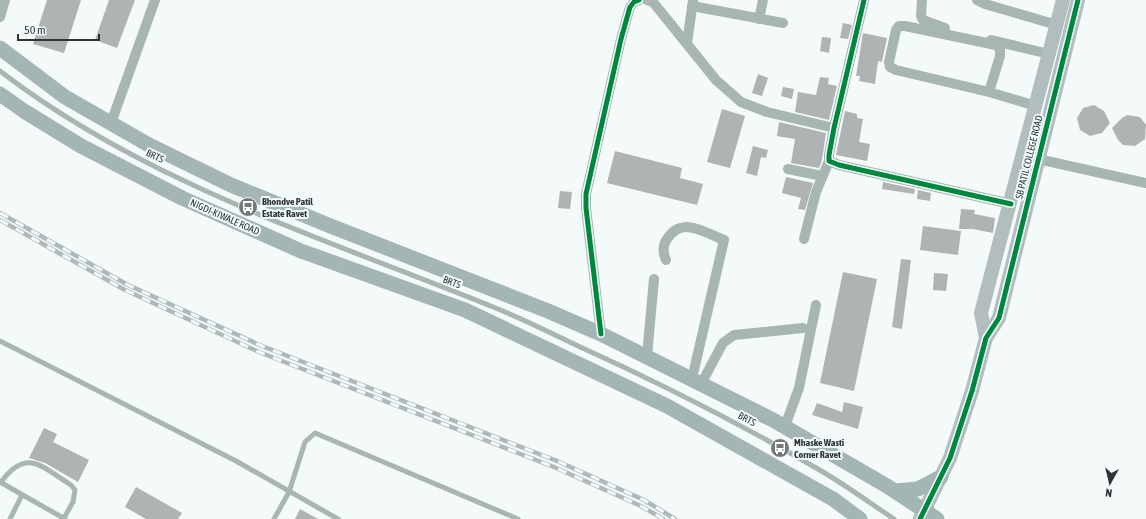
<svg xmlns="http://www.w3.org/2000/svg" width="1146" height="519" font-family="'Asap Condensed',sans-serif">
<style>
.building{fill:#afb3b4}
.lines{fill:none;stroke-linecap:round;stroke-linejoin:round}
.lane{stroke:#a8b6b3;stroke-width:5}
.street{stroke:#a8b6b3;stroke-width:10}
.secondary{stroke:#b1bebd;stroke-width:14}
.primary{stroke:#a4b6b3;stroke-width:15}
.rail-casing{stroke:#b1b9b8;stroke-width:4.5}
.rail{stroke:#f1fbfc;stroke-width:3;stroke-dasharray:9;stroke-linecap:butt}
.cycleway-casing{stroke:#f1fbfc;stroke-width:8}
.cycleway{stroke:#00873e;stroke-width:5}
.labels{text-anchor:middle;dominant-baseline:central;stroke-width:4;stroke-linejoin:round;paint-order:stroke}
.street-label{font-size:10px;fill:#303434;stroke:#f1fbfc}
.poi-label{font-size:10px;font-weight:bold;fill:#303434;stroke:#f1fbfc;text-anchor:start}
</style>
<rect width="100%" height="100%" fill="#f4f9f9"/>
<!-- building -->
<g class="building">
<path d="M47,0h34l-17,53 -31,-9z"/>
<path d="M109,0h26l-18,48 -22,-8z"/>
<path d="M843,23l9,2 -4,14 -8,-1z"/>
<path d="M863,33l24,5 -5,24 -4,-1 -3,23 -16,-3 1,-5h-4z"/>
<path d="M822,37l9,1 -2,15 -9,-2z"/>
<path d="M758,74l10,4 -6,18 -10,-3z"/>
<path d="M820,77l9,1 -1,6 9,2 -8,34 -34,-8 3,-20 18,3z"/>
<path d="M783,87l11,2 -2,10 -11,-3z"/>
<path d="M1094,105l10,6 6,12 -8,10 -12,3 -10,-6 -3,-12 6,-10z"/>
<path d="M722,109l23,7 -15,52 -23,-6z"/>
<path d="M845,111l12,3v4l6,1 -4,23 11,2 -3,17 -31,-6z"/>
<path d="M1127,115l13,2 6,8 -1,14 -10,7 -12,-1 -5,-5 -6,-12 10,-10z"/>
<path d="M779,122l47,11 -4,27 -3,8 -28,-5 4,-24 -18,-3z"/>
<path d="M753,146l15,4 -2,8 -5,-1 -4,19 -11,-3z"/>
<path d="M615,151l67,17 -2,10 23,6 -6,21 -90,-22z"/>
<path d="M786,177l27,6 -8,27 -7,-1 3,-11 -19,-5z"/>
<path d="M883,182l32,7 -1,5 -32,-5z"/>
<path d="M918,190l13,3 -1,8 -13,-2z"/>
<path d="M560,191l12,1 -2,17 -12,-1z"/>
<path d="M961,209l14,1 -1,4 21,4 -2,15 -20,-4h-14z"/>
<path d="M923,226l38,5 -3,24 -38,-5z"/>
<path d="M901,259l10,1 -9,69 -10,-2z"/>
<path d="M843,272l34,7 -23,112 -34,-8z"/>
<path d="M934,273l14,1 -2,17 -13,-1z"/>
<path d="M844,402l19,5 -5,22 -46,-14 5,-12 25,9z"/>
<path d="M44,428l13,6 -4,8 36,18 -11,22 -33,-19 -16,-5z"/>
<path d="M136,487l46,26 -4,6h-32l-21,-12z"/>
<path d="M300,509l18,10h-23z"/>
</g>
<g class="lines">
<!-- lane -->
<g class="lane">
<path d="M0,71c147,113 329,169 498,238 27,11 53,24 78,36 84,38 167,80 247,127 24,14 47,31 71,47"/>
<path d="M0,341l236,120 102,58"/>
<path d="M0,482l65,37"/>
<path d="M1,482c26,-35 41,-15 70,3l4,5 -2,12 -9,16"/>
<path d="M10,519l12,-24"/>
<path d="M274,519l15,-27 16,-50 10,-9 203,86"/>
</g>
<!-- street -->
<g class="street">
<path d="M647,0l6,2 63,78 25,22 26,10 67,16"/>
<path d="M864,0l-30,128 -5,27v6l10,4 172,39"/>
<path d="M922,0l-1,16 2,4 22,8"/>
<path d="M977,0l8,4 72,21"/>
<path d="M692,6l91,17"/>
<path d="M0,17l5,-17"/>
<path d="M759,19l4,-19"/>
<path d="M991,40l58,14"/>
<path d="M687,43l6,-42"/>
<path d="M989,92l11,-36v-7l-4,-4 -91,-19h-6l-3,4 -7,32 1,5 6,3 93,22 47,14"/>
<path d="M111,123l44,-123"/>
<path d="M1038,159l108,24"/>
<path d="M788,169l34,7"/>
<path d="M804,239l12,-47 13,-31"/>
<path d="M666,260c-3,-7 -4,-14 1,-21 15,-23 37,-7 57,1l-32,139"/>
<path d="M601,334l-15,-126v-14l35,-155 9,-32 4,-5 5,-2"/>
<path d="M647,356l7,-77"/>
<path d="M701,384l22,-41 11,-8 69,-7"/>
<path d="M785,426l14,-38 17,-83"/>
</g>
<!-- secondary -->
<g class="secondary">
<path d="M986,338l-5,-25 82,-313"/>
<path d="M920,519l30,-61 22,-67 14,-53 13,-20 79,-318"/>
</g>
<!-- primary -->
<g class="primary">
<path d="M0,48l65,49 84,48 82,40 97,40 220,86 53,23 172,86 114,66 50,33"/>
<path d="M0,94l24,17 57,35 101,52 119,53 164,59 202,96 166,93 27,20"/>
<path d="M895,491l23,-2 23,-12"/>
</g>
<defs>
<g id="rail">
<path d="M0,213l128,72 134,61 295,115 87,39 31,19"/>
<path d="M0,220l125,70 134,62 295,115 87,39 22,13"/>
</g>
</defs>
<!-- rail casing -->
<use href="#rail" class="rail-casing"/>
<!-- rail -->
<use href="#rail" class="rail"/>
<defs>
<g id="cycleway">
<path d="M864,0l-30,128 -5,27v6l10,4 172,39"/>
<path d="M601,334l-15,-126v-14l35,-155 9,-32 4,-5 5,-2"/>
<path d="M920,519l30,-61 22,-67 14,-53 13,-20 79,-318"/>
</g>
</defs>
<!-- cycleway casing -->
<use href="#cycleway" class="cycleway-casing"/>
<!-- cycleway -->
<use href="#cycleway" class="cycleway"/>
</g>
<!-- icons -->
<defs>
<symbol id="bus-disc" viewBox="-11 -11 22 22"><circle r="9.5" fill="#757979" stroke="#f1fbfc"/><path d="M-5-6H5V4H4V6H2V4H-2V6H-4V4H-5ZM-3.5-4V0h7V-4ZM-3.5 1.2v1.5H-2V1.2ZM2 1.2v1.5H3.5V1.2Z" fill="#fff"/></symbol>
</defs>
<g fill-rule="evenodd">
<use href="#bus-disc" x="237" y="196" width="22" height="22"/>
<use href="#bus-disc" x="769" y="437" width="22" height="22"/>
</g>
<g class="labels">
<!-- street labels -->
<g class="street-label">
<text transform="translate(155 156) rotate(25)">BRTS</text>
<text transform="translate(1029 157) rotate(-76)">SB PATIL COLLEGE ROAD</text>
<text transform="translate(225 217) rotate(24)">NIGDI-KIWALE ROAD</text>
<text transform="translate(452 282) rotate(21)">BRTS</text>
<text transform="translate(747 419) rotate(28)">BRTS</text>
</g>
<!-- poi labels -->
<g class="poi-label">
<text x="262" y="201">Bhondve Patil<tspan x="262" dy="12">Estate Ravet</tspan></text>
<text x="794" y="442">Mhaske Wasti<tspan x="794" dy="12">Corner Ravet</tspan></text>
</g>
</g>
<!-- north arrow -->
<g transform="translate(1110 483) rotate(188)" stroke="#f1fbfc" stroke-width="3" paint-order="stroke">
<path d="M0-3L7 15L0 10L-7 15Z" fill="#303434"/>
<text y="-6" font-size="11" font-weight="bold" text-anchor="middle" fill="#303434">N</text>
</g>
<!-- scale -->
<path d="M18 34v6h81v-6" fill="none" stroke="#303434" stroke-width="2"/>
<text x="24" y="34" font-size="12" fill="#303434" stroke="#f1fbfc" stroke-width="3" paint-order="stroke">50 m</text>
</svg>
